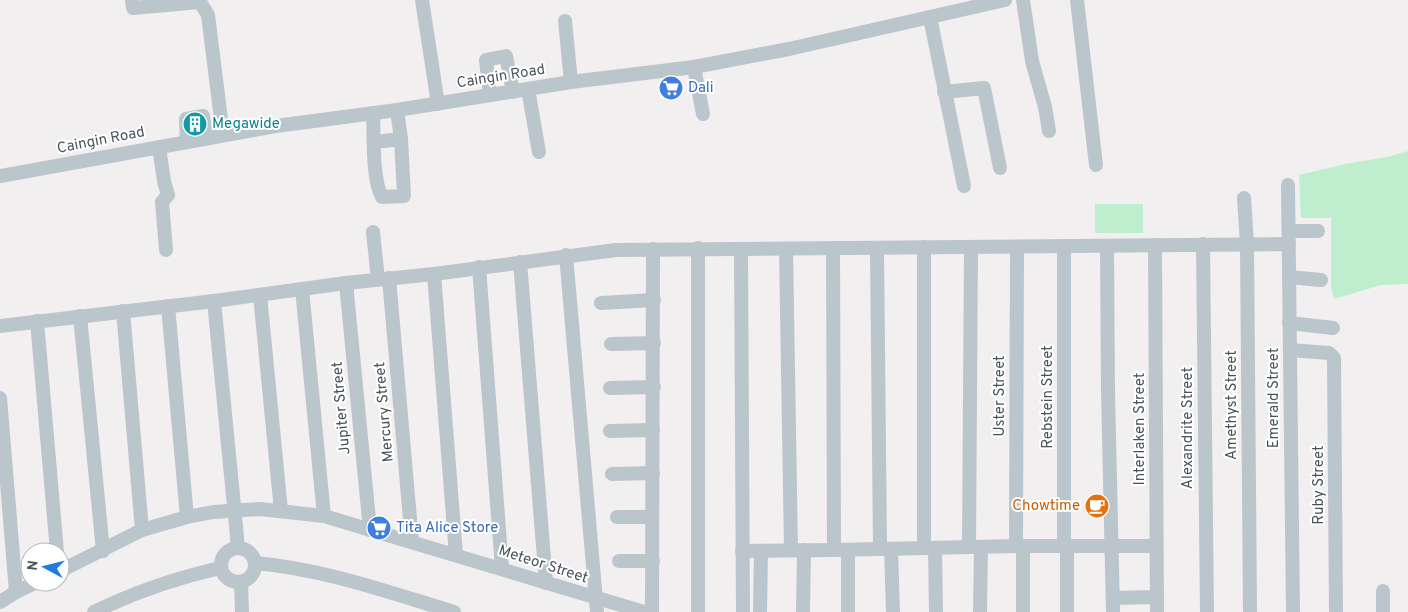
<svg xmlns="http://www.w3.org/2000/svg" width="1408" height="612" font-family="Overpass,sans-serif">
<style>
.commercial{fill:#fcf5ea}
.green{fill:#bfeecf}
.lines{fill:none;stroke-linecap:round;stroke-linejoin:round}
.minor{stroke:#bbc5cc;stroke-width:14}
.labels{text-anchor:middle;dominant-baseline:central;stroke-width:4;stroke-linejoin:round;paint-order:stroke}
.street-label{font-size:15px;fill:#48545c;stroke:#fff}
.shop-label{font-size:15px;fill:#366cbe;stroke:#fff;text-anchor:start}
.culture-label{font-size:15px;fill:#0d838f;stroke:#fff;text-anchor:start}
.food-label{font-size:15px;fill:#c56008;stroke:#fff;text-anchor:end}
</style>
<rect width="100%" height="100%" fill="#f2eff0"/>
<!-- commercial -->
<path class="commercial" d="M509,53l5,34 -28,4 -5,-33z"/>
<!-- green -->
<g class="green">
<path d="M1408,151v133l-27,1 -47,14 -3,-12v-69h-30l-2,-43 46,-11 42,-7z"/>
<rect x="1095" y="204" width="48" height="29"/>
</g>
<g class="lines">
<!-- minor -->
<g class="minor">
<path d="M132,0l1,8 67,-6 8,13 15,120"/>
<path d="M422,0l16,104"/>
<path d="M1023,0l9,61 13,46 4,24"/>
<path d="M1077,0l19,165"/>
<path d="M930,17l34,169"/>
<path d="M565,21l6,61"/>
<path d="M694,67l9,47"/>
<path d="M528,89l11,63"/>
<path d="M944,92l40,-4 16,80"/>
<path d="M490,95l-4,-35 20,-4 7,36"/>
<path d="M397,110l4,29"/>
<path d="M373,113c1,22 -1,67 9,84l22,-1 -3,-57 -27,3"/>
<path d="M187,141l-1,-22 17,-3 4,22"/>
<path d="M159,147l5,34 4,14 -6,7 4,48"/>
<path d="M0,176l276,-50 121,-16 174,-28 123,-15 95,-18 216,-49"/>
<path d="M1288,185l5,427"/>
<path d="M1244,198l3,46 3,368"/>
<path d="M1289,231h29"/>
<path d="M373,232l5,47"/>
<path d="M1203,244l4,368"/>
<path d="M1155,245l2,367"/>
<path d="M1064,246v301"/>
<path d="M1107,246l1,145 5,221"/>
<path d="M924,247v301"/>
<path d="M833,248l1,302"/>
<path d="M877,248l3,301"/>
<path d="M741,249l2,363"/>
<path d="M786,249l5,301"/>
<path d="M566,255l31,357"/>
<path d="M520,262l26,321"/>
<path d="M479,267l23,302"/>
<path d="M434,274l22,281"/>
<path d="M1289,277l32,3"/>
<path d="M389,278l23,264"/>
<path d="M346,283l24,247"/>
<path d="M302,289l22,227"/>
<path d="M260,295l21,216"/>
<path d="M214,301l24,246"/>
<path d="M601,303l53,-3"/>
<path d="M168,306l19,211"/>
<path d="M123,311l19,219"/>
<path d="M80,316l23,235"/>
<path d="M37,321l20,231"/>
<path d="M1289,323l44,5"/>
<path d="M0,326l214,-25 132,-18 88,-9 182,-24 673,-6"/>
<path d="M611,344l43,-1"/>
<path d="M1290,350l39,3 5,5 2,254"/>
<path d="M610,388l44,-1"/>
<path d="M0,398l16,194"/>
<path d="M610,431l43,-1"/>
<path d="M612,474l41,-1"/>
<path d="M617,517h35"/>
<path d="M1016,546l1,-299"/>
<path d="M1023,546v66"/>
<path d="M969,547l2,-300"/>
<circle cx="238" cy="565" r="17"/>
<path d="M935,548l1,64"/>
<path d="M891,549l2,63"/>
<path d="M742,551l92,-1 189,-4h133"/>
<path d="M619,561h34"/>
<path d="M255,563c69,6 133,29 199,49"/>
<path d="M60,571l82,-41 45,-13 26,-5 47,-3 64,7 320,96"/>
<path d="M241,582l1,30"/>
<path d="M1383,591v21"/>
<path d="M1113,598l44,-1"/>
<path d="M0,602l16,-10 21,-10"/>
<path d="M94,612c41,-20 82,-34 126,-44"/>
<path d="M652,612l1,-363"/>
<path d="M698,612v-364"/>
<path d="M760,612l1,-61"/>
<path d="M803,612l1,-62"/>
<path d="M848,612v-62"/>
<path d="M980,612l1,-65"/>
<path d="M1067,612v-65"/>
</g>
</g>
<!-- icons -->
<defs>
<symbol id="supermarket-disc" viewBox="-11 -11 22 22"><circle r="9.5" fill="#3f7fe0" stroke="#fff"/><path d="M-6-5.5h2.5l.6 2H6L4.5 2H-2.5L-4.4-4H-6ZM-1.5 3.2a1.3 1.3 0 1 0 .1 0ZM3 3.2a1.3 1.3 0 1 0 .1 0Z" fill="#fff"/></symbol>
<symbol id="building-disc" viewBox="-11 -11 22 22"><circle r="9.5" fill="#0f9aa8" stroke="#fff"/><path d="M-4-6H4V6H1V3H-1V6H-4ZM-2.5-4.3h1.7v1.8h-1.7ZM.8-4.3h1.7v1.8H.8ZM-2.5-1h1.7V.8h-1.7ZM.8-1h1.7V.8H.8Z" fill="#fff"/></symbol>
<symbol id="cafe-disc" viewBox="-11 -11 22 22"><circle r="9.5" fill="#e8710a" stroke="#fff"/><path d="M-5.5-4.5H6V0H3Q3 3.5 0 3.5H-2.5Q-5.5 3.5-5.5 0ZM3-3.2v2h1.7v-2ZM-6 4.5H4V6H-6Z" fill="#fff"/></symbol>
</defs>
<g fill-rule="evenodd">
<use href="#supermarket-disc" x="657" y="74" width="28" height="28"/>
<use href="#building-disc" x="181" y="110" width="28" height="28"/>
<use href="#cafe-disc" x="1083" y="492" width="28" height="28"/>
<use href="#supermarket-disc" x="365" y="514" width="28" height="28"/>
</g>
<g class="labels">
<!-- street labels -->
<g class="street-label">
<text transform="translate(501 77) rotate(-9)">Caingin Road</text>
<text transform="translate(101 141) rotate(-11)">Caingin Road</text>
<text transform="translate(1000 396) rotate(-90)">Uster Street</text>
<text transform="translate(1048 397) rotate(-90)">Rebstein Street</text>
<text transform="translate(1274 398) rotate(-90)">Emerald Street</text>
<text transform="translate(1232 405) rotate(-90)">Amethyst Street</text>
<text transform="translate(342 408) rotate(-95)">Jupiter Street</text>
<text transform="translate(385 412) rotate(-95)">Mercury Street</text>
<text transform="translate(1188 428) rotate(-90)">Alexandrite Street</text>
<text transform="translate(1140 429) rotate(-90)">Interlaken Street</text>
<text transform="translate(1319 485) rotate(-90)">Ruby Street</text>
<text transform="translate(543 565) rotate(18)">Meteor Street</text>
</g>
<!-- shop labels -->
<g class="shop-label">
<text x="688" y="88">Dali</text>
<text x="396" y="528">Tita Alice Store</text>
</g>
<!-- culture labels -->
<g class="culture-label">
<text x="212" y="124">Megawide</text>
</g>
<!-- food labels -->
<g class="food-label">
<text x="1080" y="506">Chowtime</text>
</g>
</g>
<!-- north arrow -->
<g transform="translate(45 567) rotate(277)"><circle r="24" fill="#ffffff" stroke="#b6bbbe"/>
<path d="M0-4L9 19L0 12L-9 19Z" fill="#1e7cdd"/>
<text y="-8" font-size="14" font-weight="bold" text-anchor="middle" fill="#48545c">N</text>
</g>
</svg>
